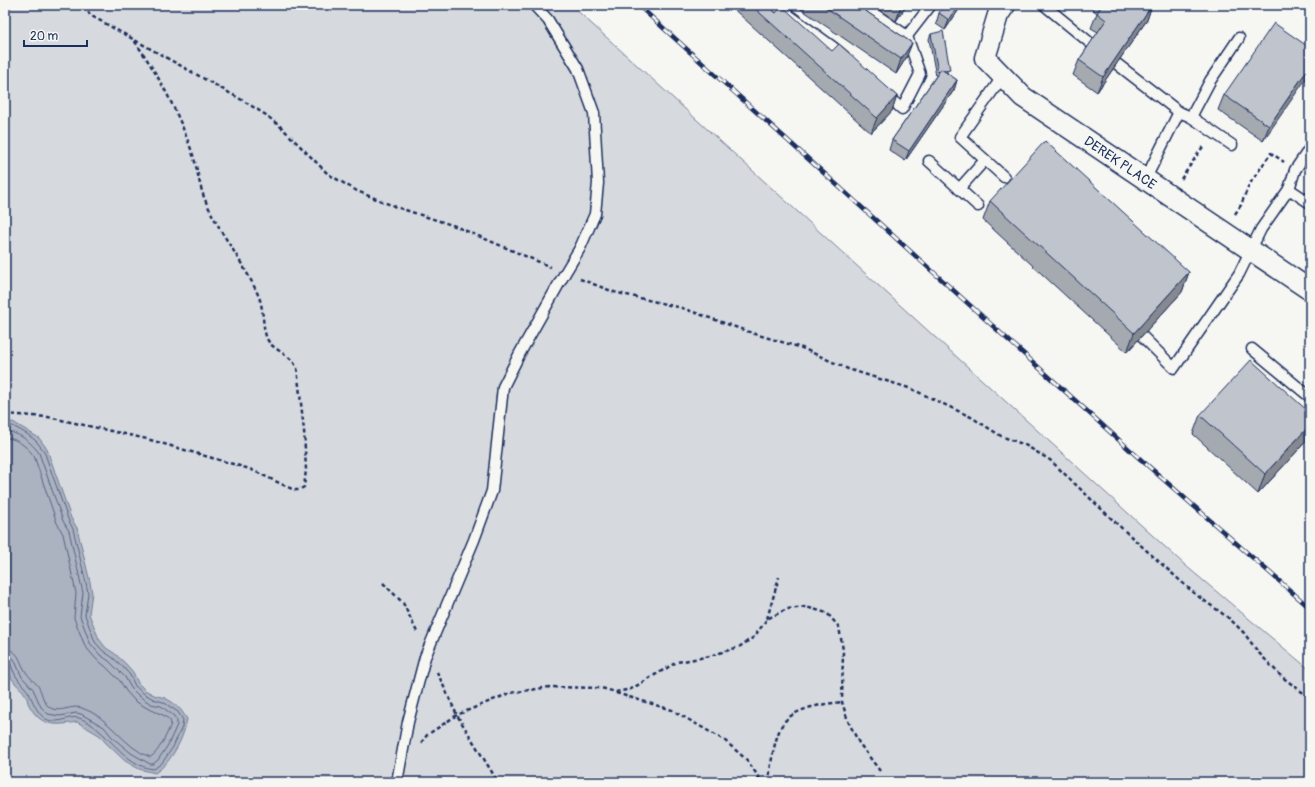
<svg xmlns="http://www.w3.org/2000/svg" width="1315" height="787" font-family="Pangolin,sans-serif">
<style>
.green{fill:#d6d9dd;stroke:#78849e}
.water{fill:#abb2c0;stroke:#717e99}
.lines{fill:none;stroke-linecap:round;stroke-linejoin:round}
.shore{stroke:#556385;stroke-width:1}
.stream{stroke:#717e99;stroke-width:6}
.lane-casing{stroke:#1b2f5e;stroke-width:13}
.street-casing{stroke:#1b2f5e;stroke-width:23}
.path{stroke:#1b2f5e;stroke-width:2.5;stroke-dasharray:4 3;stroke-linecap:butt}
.lane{stroke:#f6f6f2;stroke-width:10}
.street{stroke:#f6f6f2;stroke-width:20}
.rail-casing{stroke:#1b2f5e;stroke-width:4.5}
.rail{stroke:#f6f6f2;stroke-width:3;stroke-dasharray:9;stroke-linecap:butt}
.wall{fill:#a5a9b0;stroke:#1b2f5e}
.shaded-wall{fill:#868990;stroke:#1b2f5e}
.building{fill:#c0c4cd;stroke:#1b2f5e}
.labels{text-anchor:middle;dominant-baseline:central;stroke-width:4;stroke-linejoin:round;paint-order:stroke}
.street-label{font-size:14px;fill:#1b2f5e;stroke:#f6f6f2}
</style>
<rect width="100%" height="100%" fill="#f6f6f2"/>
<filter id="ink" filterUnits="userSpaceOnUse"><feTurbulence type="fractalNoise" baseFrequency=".025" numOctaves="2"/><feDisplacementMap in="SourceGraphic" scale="8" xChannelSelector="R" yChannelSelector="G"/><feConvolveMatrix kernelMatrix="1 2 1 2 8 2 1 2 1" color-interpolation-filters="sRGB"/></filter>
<g filter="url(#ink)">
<!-- green -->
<path class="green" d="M5,5h566l615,561 124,104v112h-1305z"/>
<!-- water -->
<path class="water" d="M13,422l26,16 8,11 24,69 6,10 13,54 2,11 -3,21 10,25 7,9 8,5 11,10 8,9 5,11 7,7 9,5 11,3 7,4 9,8 6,9c-3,19 -16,44 -32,54l-16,-4 -14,-8 -19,-18 -7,-8 -22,-13c-23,4 -37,5 -49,-19 -1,-3 -1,-6 -3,-9 -2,-4 -7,-7 -10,-11 -6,-7 -8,-17 -10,-26v-233l2,-1z"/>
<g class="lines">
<!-- shore -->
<g class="shore">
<path d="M5,427l8,-1 14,8 9,7 8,10 24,68 5,10 13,54 2,10 -3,22 10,27 8,9 9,6 10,9 8,9 5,11 8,7 10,6 10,3 15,10 5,8 -1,7 -9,20 -11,16 -8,6c-30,-2 -48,-42 -75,-51 -11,-3 -24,9 -36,-1 -7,-7 -10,-15 -14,-24 -3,-5 -8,-9 -11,-14 -4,-5 -6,-11 -8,-17l-5,-2"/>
<path d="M5,432c13,-1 27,11 34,21l24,68 6,10 14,62 -3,23 10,27 10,12 9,6 16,16 6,11 8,8 12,8 10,2 5,4 8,6 3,5v4l-9,20 -10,15 -5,4h-3l-19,-11 -19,-16 -8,-10 -23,-13 -5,-1 -16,3 -12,-2 -7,-7 -8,-18 -11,-12 -8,-18 -4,-3 -5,-1"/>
<path d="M5,438c11,-1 23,10 29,18l23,67 6,11 13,59 -2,25 11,28 11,13 9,7 15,15 6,10 9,10 12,7 16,7 7,5 1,4c-3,8 -13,30 -21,33 -27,-10 -40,-40 -68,-49 -12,-4 -25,8 -35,-3 -5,-6 -5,-13 -9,-19 -4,-5 -9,-9 -12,-14 -7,-10 -6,-22 -21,-23"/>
</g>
<!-- stream -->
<path class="stream" d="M5,395l2,11"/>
<defs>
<g id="lane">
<path d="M775,5l58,42 11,9"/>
<path d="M861,5l46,31"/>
<path d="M1044,5l50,41"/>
<path d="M1117,64l62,48"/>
<path d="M1003,76l-43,61 44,40"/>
<path d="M885,94l17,15 18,-35 -13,-38 24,-31"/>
<path d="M1191,117l19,-36 29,-43"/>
<path d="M929,161l49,45"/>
<path d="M1146,178l33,-66 12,5 41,28"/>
<path d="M959,189l26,-29"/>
<path d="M1289,189l6,-19 15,-22"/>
<path d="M1142,336l32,32 65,-94 22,-45 28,-40 21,14"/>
<path d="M1252,349l58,48"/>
<path d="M397,782l11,-60 17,-65 49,-117 18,-49 11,-104 17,-34 45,-80 15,-25 15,-34 3,-31 -4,-70 -16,-44 -30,-49 -14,-15"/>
</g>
<g id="street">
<path id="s1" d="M1005,5l-7,10 -13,43 38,39 287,193"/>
</g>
</defs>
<!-- lane casing -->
<use href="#lane" class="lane-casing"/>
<!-- street casing -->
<use href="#street" class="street-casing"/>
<!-- path -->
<g class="path">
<path d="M85,5l5,10 152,85 24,15 15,12 47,47 29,17 39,16 59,19 96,41"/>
<path d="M1181,179l23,-34"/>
<path d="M1235,214l6,-9 8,-20 22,-32 13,9"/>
<path d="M580,279l34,13 68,16 73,26 47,14 46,21 64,20 59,28 30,19 24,9 25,15 66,63 79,71 35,25 14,14 14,19 23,24 29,22"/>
<path d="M5,414l43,3 99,22 103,30 44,21h5l5,-3 2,-17 -2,-40 -7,-62c-8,-16 -24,-17 -30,-29 -5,-13 -3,-29 -8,-42 -14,-33 -37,-60 -52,-93 -8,-16 -9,-35 -15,-52 -15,-42 -33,-77 -59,-113"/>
<path d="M383,583l20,20 15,31"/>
<path d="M767,619l12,-42"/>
<path d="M437,672l20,43 41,67"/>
<path d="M616,693l56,17 52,30 23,20 15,22"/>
<path d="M421,743l6,-8 30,-20 53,-22 40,-6 51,1 15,4 15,-3 46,-27 29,-5 33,-10 15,-10 13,-18 20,-10 19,-2 21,6 12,14 4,23 -1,52 6,19 11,22 21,28"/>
<path d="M769,782c1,-15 6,-52 17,-62 13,-13 38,-16 56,-18"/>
</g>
<!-- lane -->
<use href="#lane" class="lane"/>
<!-- street -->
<use href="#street" class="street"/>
<defs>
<path id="rail" d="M638,5l492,445 180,158"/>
</defs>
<!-- rail casing -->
<use href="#rail" class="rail-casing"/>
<!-- rail -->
<use href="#rail" class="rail"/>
</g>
<!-- wall -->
<g class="wall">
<path d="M729,5h38l9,8 121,83 -5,15 -21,22z"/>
<path d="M795,5h62l55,38 -6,15 -10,16z"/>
<path d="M872,5h35l-11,16z"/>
<path d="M945,5h17l-17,25 -9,-6 3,-11z"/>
<path d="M1094,5h58l-5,15 -50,72 -24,-17 6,-15 19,-28 -7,-4 6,-15 -5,-4z"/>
<path d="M931,34l17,40 9,6 -3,10 -49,71 -16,-11 3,-10 44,-64 -7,-37z"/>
<path d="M1310,48l-47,93 -45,-31 6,-15z"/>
<path d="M990,201l199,71 -7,20 -55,60 -144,-132z"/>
<path d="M1200,415l109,23 -51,56 -65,-60z"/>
</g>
<!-- shaded-wall -->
<g class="shaded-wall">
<path d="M902,5h5l-11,16 5,-15z"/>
<path d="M959,5h3l-17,25 4,-10z"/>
<path d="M1152,5l-5,15 -50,72 6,-15z"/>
<path d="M912,43l-6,15 -10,16 5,-15z"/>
<path d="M1310,66v7l-47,68 6,-15z"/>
<path d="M957,80l-3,10 -49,71 4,-10z"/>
<path d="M897,96l-5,15 -21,22 6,-15z"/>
<path d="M1189,272l-7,20 -55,60 7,-19z"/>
<path d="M1310,425v10l-1,3 -51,56 7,-20z"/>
</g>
<!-- building -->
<g class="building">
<path d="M751,5h16l9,8 6,-7 50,45 7,-7 58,52 -20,22z"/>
<path d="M822,5h35l55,38 -11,16z"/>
<path d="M945,5h14l-10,15 -10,-7z"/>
<path d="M1102,5h50l-49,72 -24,-17 27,-40 -9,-7z"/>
<path d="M1274,23l36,25v18l-41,60 -45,-31z"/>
<path d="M943,31l7,39 -5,1 -4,-2 -3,3 -7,-38z"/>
<path d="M941,69l16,11 -48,71 -17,-11z"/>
<path d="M1045,141l144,131 -55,61 -144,-132z"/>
<path d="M1251,360l59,53v12l-45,49 -65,-59z"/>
</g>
</g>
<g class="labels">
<!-- street labels -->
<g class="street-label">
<text stroke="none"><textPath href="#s1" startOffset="229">DEREK PLACE</textPath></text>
</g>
</g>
<!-- margin -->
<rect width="1315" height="787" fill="none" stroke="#f6f6f2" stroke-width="20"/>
<rect x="10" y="10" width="1295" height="767" fill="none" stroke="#1b2f5e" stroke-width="1.5" filter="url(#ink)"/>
<!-- scale -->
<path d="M24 40v6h63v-6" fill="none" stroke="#1b2f5e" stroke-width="2"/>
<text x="30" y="40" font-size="12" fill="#1b2f5e" stroke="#f6f6f2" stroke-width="3" paint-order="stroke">20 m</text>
</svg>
